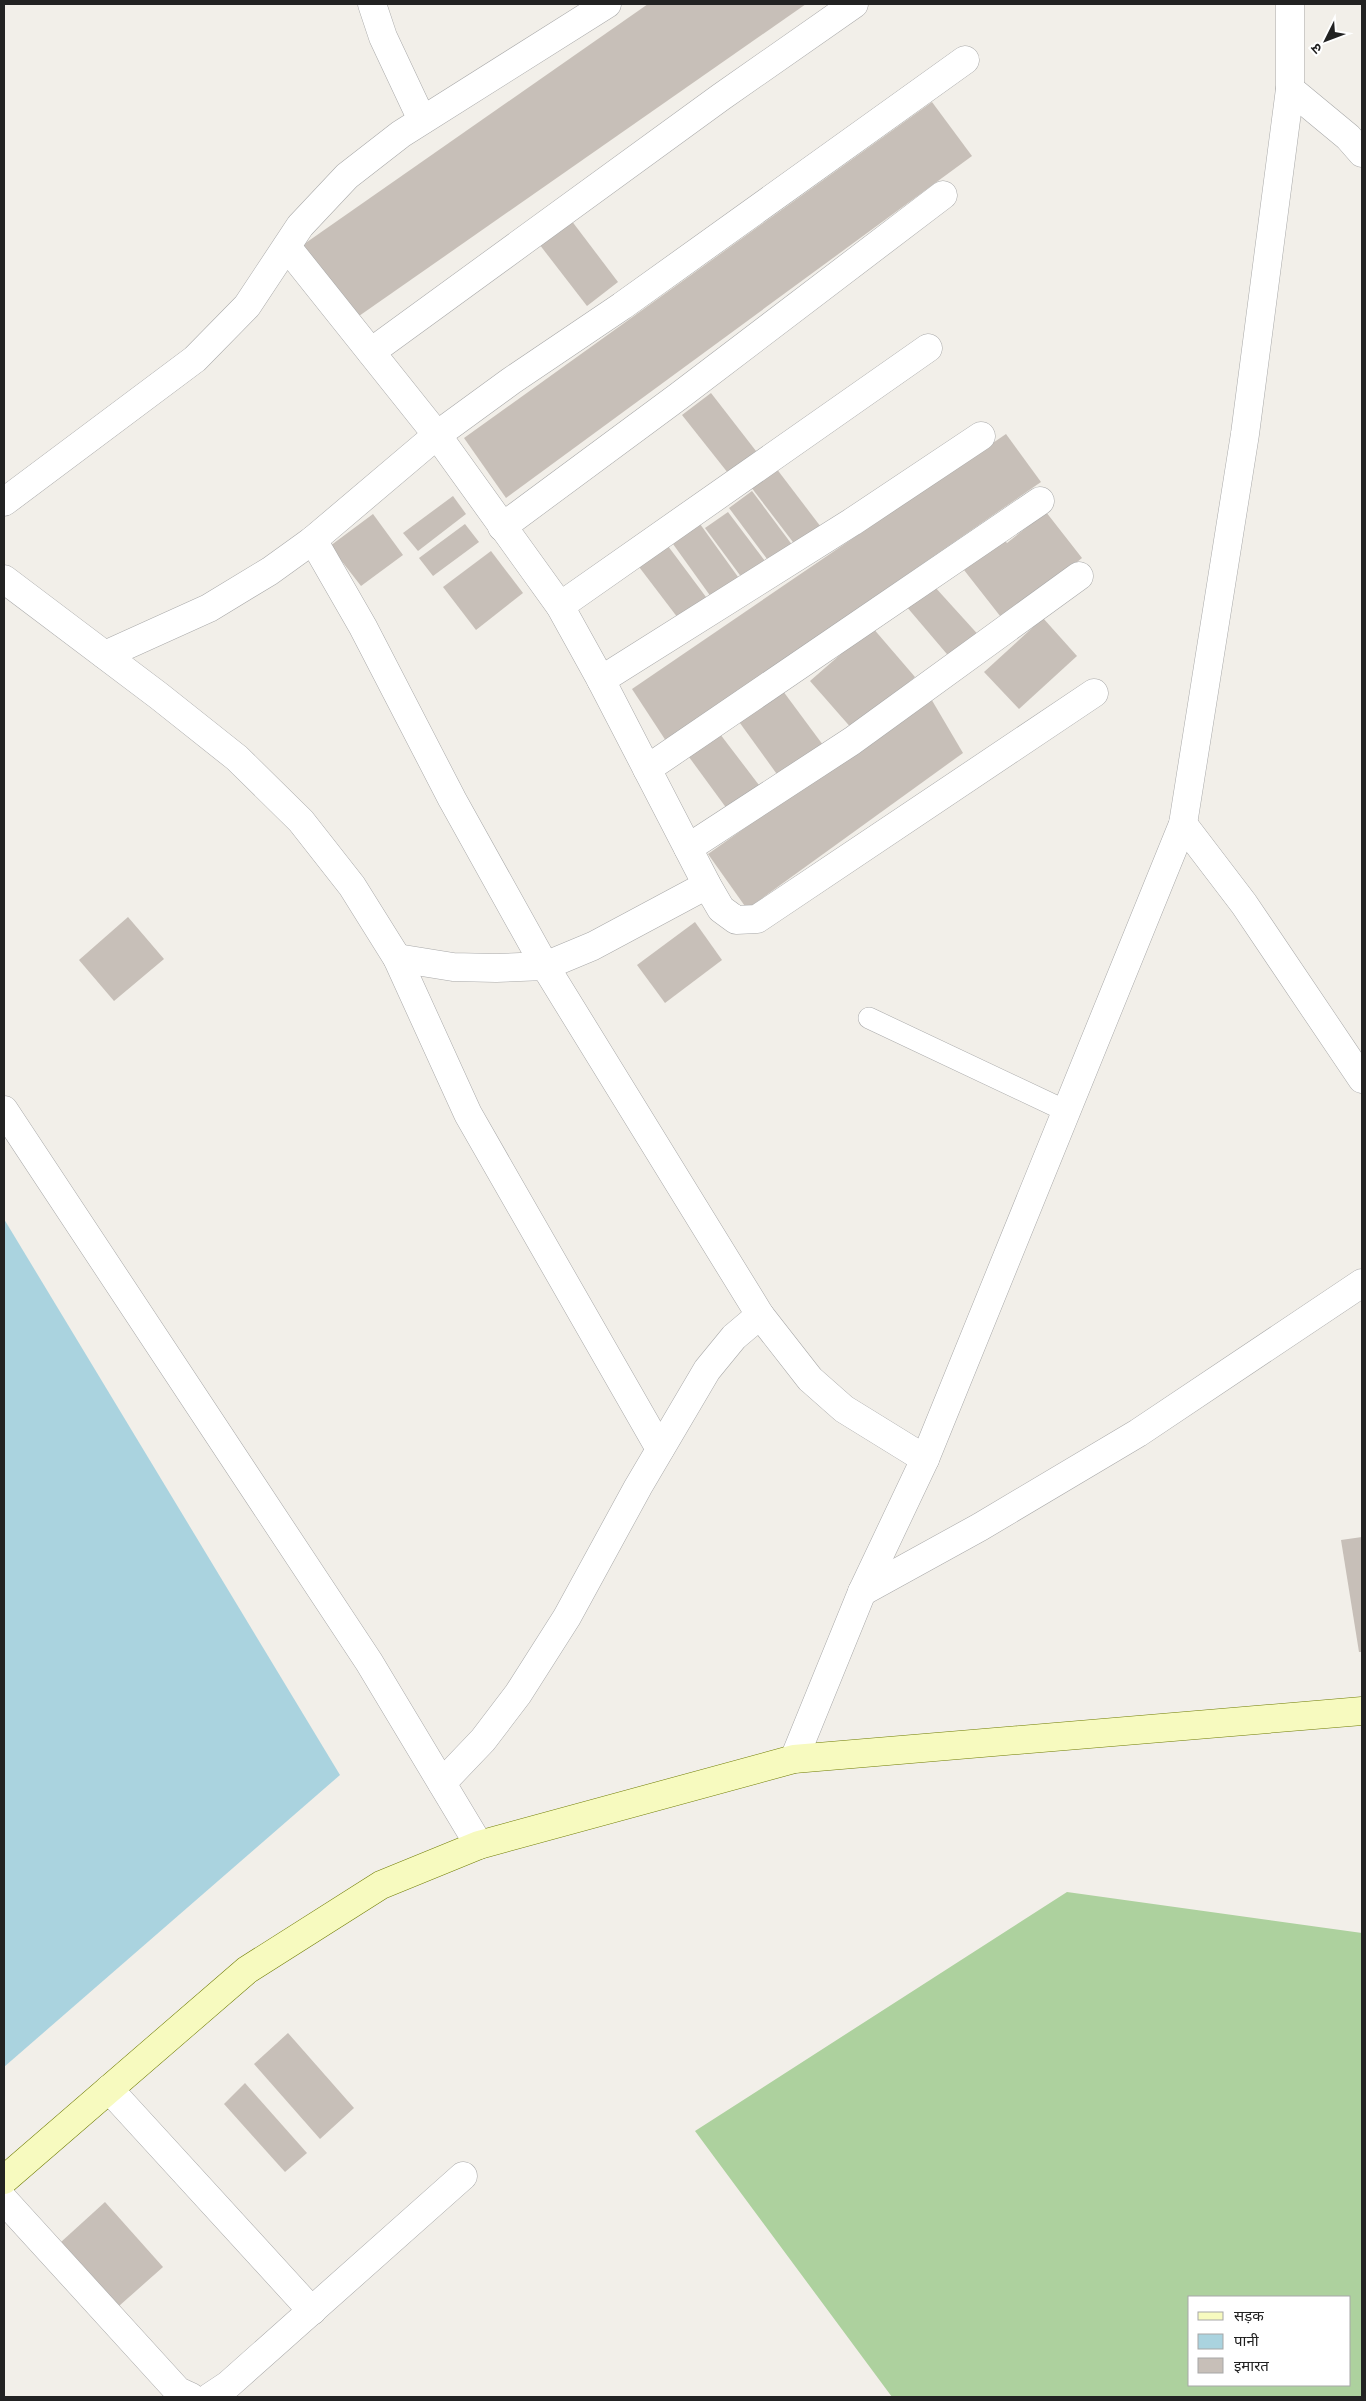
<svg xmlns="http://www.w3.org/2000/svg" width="1366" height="2401" font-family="Commissioner,'Noto Sans Devanagari',sans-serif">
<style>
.forest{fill:#add19e;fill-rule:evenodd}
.water{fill:#aad3df}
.building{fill:#c7bfb8}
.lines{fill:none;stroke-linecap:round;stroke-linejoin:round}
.service-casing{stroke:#a9a9a9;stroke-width:22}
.minor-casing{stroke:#a9a9a9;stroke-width:29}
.secondary-casing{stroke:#707d05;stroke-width:29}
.service{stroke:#fff;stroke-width:21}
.minor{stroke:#fff;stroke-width:28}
.secondary{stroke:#f7fabf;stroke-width:28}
</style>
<rect width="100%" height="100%" fill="#f2efe9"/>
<!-- forest -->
<path class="forest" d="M1067,1892l295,41v464h-470l-197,-266zM1190,2297h160v88h-160z"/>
<!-- water -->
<path class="water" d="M4,1219l336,556 -336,292z"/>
<!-- building -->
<g class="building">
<path d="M648,4h158l-457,319 -52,-74z"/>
<path d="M932,102l40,54 -466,342 -42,-60z"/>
<path d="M568,216l50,66 -31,24 -51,-66z"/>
<path d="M711,393l45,58 -28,22 -46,-58z"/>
<path d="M1006,434l35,48 -375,259 -34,-52z"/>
<path d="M776,468l48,63 -25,19 -48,-63z"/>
<path d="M752,491l41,55 -23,17 -41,-55z"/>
<path d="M453,496l13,18 -48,37 -15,-18z"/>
<path d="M728,512l40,53 -23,17 -40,-54z"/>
<path d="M1046,512l36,46 -78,63 -40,-51 39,-31 4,4z"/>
<path d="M373,514l30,41 -42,31 -31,-40z"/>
<path d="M465,524l14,18 -46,34 -14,-18z"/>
<path d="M700,524l41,57 -27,20 -41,-57z"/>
<path d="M662,538l47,63 -28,21 -48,-63z"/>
<path d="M491,551l32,42 -47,37 -33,-43z"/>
<path d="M934,586l49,54 -31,20 -46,-54z"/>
<path d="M1043,618l34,38 -58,53 -35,-37z"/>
<path d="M872,627l43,50 -62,53 -43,-49z"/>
<path d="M780,687l43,58 -44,32 -42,-58z"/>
<path d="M930,697l33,56 -216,156 -39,-55z"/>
<path d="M720,734l42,55 -32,24 -41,-56z"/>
<path d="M128,917l36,42 -50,42 -35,-41z"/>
<path d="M695,922l27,38 -57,43 -28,-38z"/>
<path d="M1362,1537v115h-3l-18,-112z"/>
<path d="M288,2033l66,75 -34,31 -66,-75z"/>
<path d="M245,2083l62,70 -22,19 -61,-68z"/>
<path d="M105,2202l58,65 -44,39 -58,-64z"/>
</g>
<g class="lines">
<defs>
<path id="service" d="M869,1018l197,93"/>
<g id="minor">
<path d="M372,4l11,33 39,83"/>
<path d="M1290,89l58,48 14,16"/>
<path d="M287,247l150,188 123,171 41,74 106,205 14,24 15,11 21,-1 337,-226"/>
<path d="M371,352l350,-255 133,-93"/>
<path d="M4,502l191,-143 52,-53 53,-80 47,-50 54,-42 206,-130"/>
<path d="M502,527l177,-131 264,-201"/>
<path d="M313,540l50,87 89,172 93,167 215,349 50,64 34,30 81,50"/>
<path d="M4,579l155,117 78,62 64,63 51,65 45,72 71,156 192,335"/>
<path d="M560,606l368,-258"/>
<path d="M105,655l104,-47 61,-37 43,-31 124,-105 74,-54 111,-75 343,-246"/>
<path d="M601,680l251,-158 129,-86"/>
<path d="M647,769l393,-268"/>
<path d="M1183,824l61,80 118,175"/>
<path d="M688,848l164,-107 227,-165"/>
<path d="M397,958l56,9 43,1 49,-2 48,-20 114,-61"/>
<path d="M4,1110l365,552 110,183"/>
<path d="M862,1592l118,-65 158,-94 224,-150"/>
<path d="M794,1759l68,-167 63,-133 258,-635 62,-390 45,-345v-85"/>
<path d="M442,1783l41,-43 35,-46 49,-77 71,-130 69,-117 27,-33 26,-22"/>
<path d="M109,2089l203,222"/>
<path d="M4,2200l174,191 13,6"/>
<path d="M210,2397l18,-12 235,-209"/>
</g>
<path id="secondary" d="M4,2180l243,-210 134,-85 98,-40 315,-86 568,-48"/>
</defs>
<!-- service casing -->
<use href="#service" class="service-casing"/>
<!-- minor casing -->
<use href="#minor" class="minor-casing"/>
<!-- secondary casing -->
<use href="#secondary" class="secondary-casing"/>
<!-- service -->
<use href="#service" class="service"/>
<!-- minor -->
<use href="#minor" class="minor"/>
<!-- secondary -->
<use href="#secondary" class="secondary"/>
</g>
<!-- border -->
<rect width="1366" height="2401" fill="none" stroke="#222222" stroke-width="10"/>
<!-- legend -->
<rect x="1188" y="2296" width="162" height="90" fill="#ffffff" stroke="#a7a7a7"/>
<rect x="1198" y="2312" width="25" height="8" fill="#f7fabf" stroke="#a7a7a7"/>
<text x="1234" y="2321" font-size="15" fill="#222222">सड़क</text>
<rect x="1198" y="2334" width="25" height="15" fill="#aad3df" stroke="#a7a7a7"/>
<text x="1234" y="2346" font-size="15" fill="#222222">पानी</text>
<rect x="1198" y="2358" width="25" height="15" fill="#c7bfb8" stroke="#a7a7a7"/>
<text x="1234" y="2371" font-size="15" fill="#222222">इमारत</text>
<!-- north arrow -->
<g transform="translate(1326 40) rotate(228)" stroke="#ffffff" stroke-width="4" paint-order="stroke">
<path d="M0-4L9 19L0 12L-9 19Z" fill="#222222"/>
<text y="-8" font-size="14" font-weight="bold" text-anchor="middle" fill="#222222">उ</text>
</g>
</svg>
